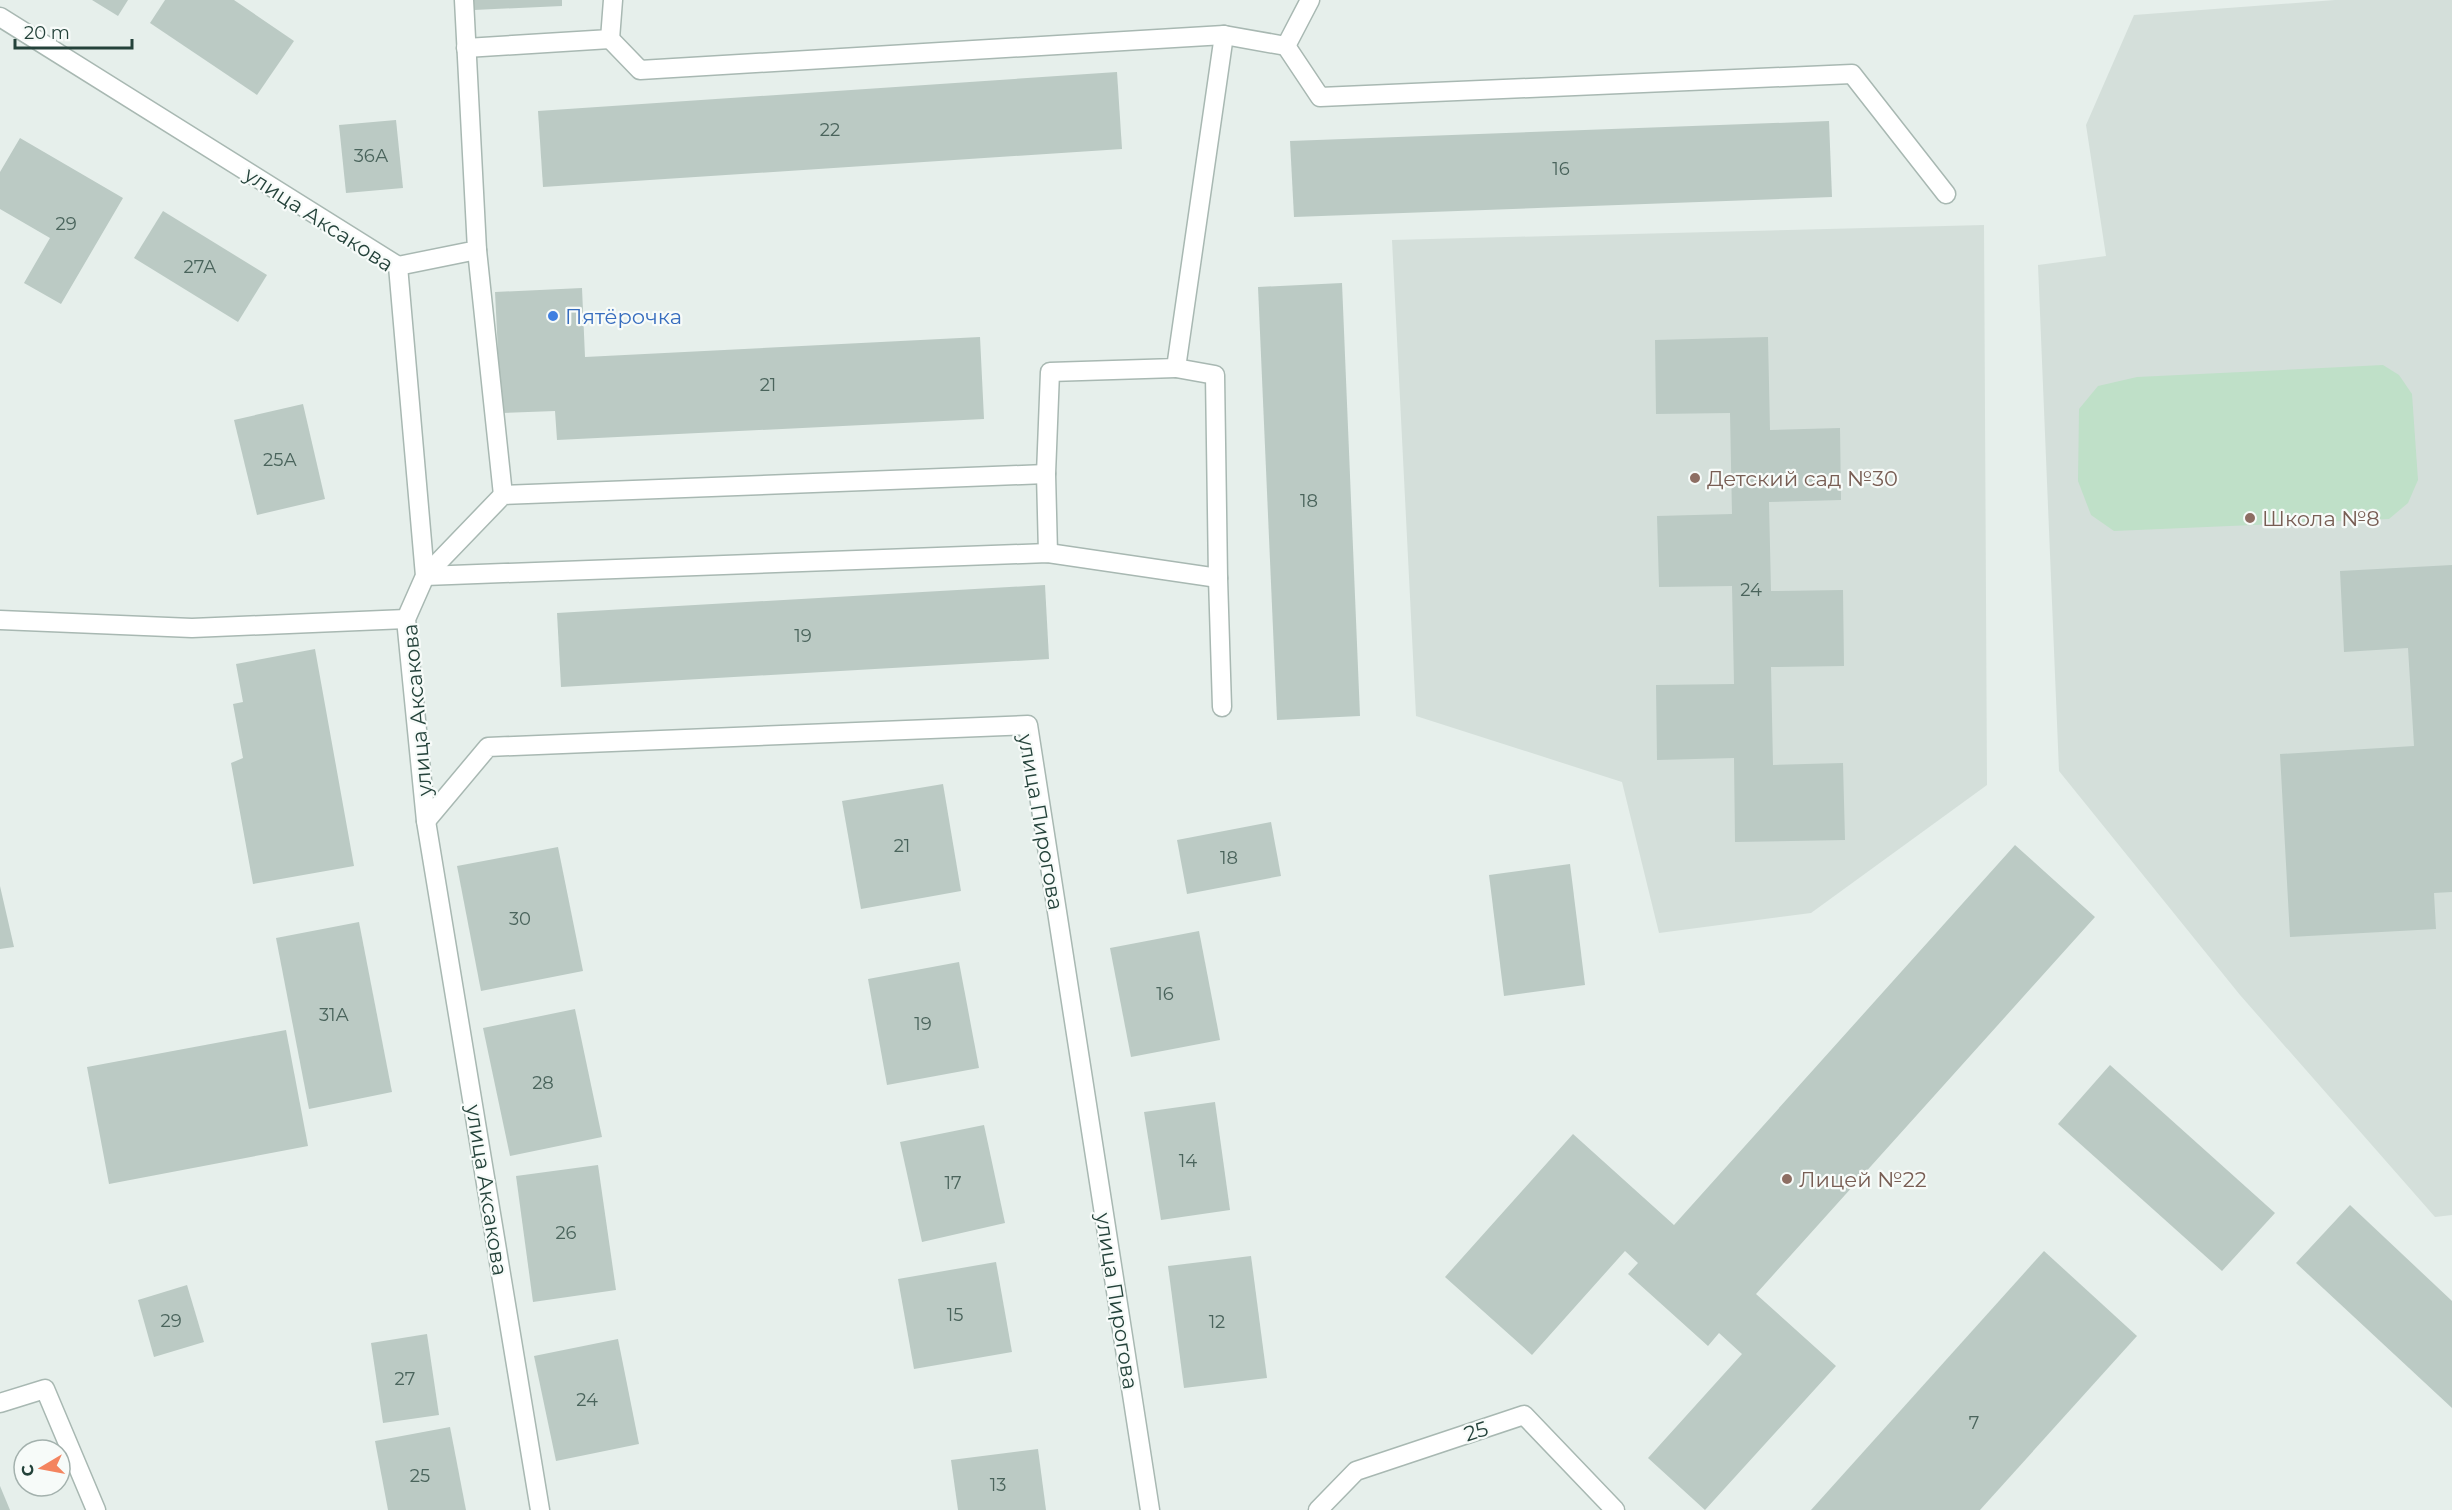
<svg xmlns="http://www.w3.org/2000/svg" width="2452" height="1510" font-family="Montserrat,sans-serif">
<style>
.built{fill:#d4dfda}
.green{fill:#bfe0c8}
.building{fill:#bbcac4}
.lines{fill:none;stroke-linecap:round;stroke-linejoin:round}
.lane-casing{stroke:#a8b8b2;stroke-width:21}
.street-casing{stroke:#a8b8b2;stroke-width:21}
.lane{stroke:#fff;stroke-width:18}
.street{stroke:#fff;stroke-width:18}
.shop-dot{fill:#3f7fe0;stroke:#f7fbf9;stroke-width:2}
.education-dot{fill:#8d6e63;stroke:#f7fbf9;stroke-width:2}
.labels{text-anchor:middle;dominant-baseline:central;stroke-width:4.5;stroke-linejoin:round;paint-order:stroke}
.number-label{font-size:18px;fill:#4a645c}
.street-label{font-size:21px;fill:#24423a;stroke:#f7fbf9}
.shop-label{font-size:21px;fill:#366cbe;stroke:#f7fbf9;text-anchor:start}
.education-label{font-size:21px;fill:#785e54;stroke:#f7fbf9;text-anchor:start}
</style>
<rect width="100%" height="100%" fill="#e6efeb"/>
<!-- built -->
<g class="built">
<path d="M2335,0h117v1215l-17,2 -195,-222 -181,-224 -21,-506 68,-9 -20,-131 48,-110z"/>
<path d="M1984,225l3,560 -176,128 -152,20 -37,-151 -206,-66 -24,-476z"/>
</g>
<!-- green -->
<path class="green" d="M2383,365l16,10 13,19 6,86 -10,23 -19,16 -275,12 -23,-16 -13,-34 1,-72 19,-23 39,-9z"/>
<!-- building -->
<g class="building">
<path d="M92,0h36l-10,16z"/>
<path d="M165,0h69l60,41 -37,54 -107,-72z"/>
<path d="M473,0h89v6l-88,4z"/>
<path d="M1117,72l5,77 -579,38 -5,-76z"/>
<path d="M396,120l7,68 -57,5 -7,-68z"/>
<path d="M1829,121l3,76 -538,20 -4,-76z"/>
<path d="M20,138l103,60 -62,106 -37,-21 26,-45 -50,-29v-37z"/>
<path d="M163,211l104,64 -29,47 -104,-64z"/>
<path d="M1342,283l18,433 -83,4 -19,-433z"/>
<path d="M582,288l3,69 395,-20 4,82 -427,21 -2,-29 -54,2 -6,-121z"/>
<path d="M1768,337l2,93 70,-2 1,72 -72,2 2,89 72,-1 1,76 -73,1 2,98 70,-2 2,77 -110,2 -1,-84 -77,2 -1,-75 78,-1 -2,-98 -73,1 -2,-71 75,-2 -2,-101 -74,1 -1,-74z"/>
<path d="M303,404l22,95 -68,16 -23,-95z"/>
<path d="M2452,565v327l-18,1 2,36 -146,8 -10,-183 134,-8 -6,-98 -64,4 -4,-81z"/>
<path d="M1045,585l4,74 -488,28 -4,-74z"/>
<path d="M315,649l39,217 -101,18 -22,-121 12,-5 -10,-54 10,-2 -7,-38z"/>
<path d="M943,784l18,107 -100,18 -19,-108z"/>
<path d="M1271,822l10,54 -94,18 -10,-54z"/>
<path d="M2015,845l80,72 -339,377 80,72 -131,144 -57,-52 94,-104 -23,-21 -11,13 -80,-72 10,-11 -13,-12 -93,104 -87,-78 128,-143 101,91z"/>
<path d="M558,847l25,124 -102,20 -24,-125z"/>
<path d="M1570,864l15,121 -81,11 -15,-121z"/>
<path d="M0,886l14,61 -14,2z"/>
<path d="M359,922l33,170 -83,17 -33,-171z"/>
<path d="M1199,931l21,109 -89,17 -21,-109z"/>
<path d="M959,962l20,106 -92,17 -19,-106z"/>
<path d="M575,1009l27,128 -92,19 -27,-128z"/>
<path d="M286,1030l22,116 -199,38 -22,-117z"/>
<path d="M2110,1065l165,148 -53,58 -164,-147z"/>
<path d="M1215,1102l15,108 -69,10 -17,-108z"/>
<path d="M984,1125l21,98 -83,19 -22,-100z"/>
<path d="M598,1165l18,125 -83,12 -17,-126z"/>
<path d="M2350,1205l102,96v107l-156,-145z"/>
<path d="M2044,1251l93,85 -157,174h-169z"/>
<path d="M1251,1256l16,122 -83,10 -16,-122z"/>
<path d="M996,1262l16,90 -98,17 -16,-90z"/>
<path d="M187,1285l17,57 -50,15 -16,-57z"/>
<path d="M427,1334l12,81 -56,8 -12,-80z"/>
<path d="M618,1339l21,105 -83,17 -22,-105z"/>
<path d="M450,1427l16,83h-78l-13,-69z"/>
<path d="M1038,1449l8,61h-88l-7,-50z"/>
<path d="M0,1486l10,24h-10z"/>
</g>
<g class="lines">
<defs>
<g id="lane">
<path d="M610,39l30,31 584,-35 62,11 24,-46"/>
<path d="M1286,46l34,51 532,-23 94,120"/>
<path d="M466,48l144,-9 3,-39"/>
<path d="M477,250l26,245"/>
<path d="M1048,553l-2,-79 4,-102 126,-4 48,-333"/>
<path d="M425,576l623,-23 170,25 -3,-203 -39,-7"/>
<path d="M425,576l78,-81 543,-21"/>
<path d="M1218,578l4,129"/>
<path d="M0,620l192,8 214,-9"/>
<path d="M0,1403l45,-14 51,121"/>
<path d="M1318,1510l38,-39 168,-56 91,95"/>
</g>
<g id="street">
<path d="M0,17l398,249 27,310 -19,43 20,202 114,689"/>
<path d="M398,266l79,-16 -13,-250"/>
<path d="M426,821l62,-74 540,-22 122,785"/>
</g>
</defs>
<!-- lane casing -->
<use href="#lane" class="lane-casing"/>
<!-- street casing -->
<use href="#street" class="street-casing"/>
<!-- lane -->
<use href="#lane" class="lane"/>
<!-- street -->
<use href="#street" class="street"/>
</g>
<!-- markers -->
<circle class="shop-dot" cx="553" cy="316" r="6"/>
<g class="education-dot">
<circle cx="1695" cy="478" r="6"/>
<circle cx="2250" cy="518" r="6"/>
<circle cx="1787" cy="1179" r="6"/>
</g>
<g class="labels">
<!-- number labels -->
<g class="number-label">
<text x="830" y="130">22</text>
<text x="371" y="156">36А</text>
<text x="1561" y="169">16</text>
<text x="66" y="224">29</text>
<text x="200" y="267">27А</text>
<text x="768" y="385">21</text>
<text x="280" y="460">25А</text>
<text x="1309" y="501">18</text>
<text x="1751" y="590">24</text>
<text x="803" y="636">19</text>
<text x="902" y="846">21</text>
<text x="1229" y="858">18</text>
<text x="520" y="919">30</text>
<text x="1165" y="994">16</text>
<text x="334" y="1015">31А</text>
<text x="923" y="1024">19</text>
<text x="543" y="1083">28</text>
<text x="1188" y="1161">14</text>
<text x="953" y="1183">17</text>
<text x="566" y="1233">26</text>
<text x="955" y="1315">15</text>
<text x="171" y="1321">29</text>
<text x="1217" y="1322">12</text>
<text x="405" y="1379">27</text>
<text x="587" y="1400">24</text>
<text x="1974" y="1423">7</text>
<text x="420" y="1476">25</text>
<text x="998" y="1485">13</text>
</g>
<!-- street labels -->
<g class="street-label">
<text transform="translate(319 219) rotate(33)">улица Аксакова</text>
<text transform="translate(417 710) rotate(-95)">улица Аксакова</text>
<text transform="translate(1041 822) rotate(80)">улица Пирогова</text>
<text transform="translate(487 1190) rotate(81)">улица Аксакова</text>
<text transform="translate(1117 1301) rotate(81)">улица Пирогова</text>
<text transform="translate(1476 1431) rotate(-18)">25</text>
</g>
<!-- shop labels -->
<g class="shop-label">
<text x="565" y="316">Пятёрочка</text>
</g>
<!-- education labels -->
<g class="education-label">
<text x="1707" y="478">Детский сад №30</text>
<text x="2262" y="518">Школа №8</text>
<text x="1799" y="1179">Лицей №22</text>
</g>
</g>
<!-- north arrow -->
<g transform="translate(42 1468) rotate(260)"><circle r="28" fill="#f7fbf9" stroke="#a3b1ad" stroke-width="1.5"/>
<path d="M0-4.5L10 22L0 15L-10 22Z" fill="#f4845f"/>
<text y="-9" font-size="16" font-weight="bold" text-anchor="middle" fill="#24423a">С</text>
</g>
<!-- scale -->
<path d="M15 39v9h117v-9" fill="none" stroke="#24423a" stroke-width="3"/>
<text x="24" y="39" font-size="18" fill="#24423a" stroke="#f7fbf9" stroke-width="4.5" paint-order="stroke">20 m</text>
</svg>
